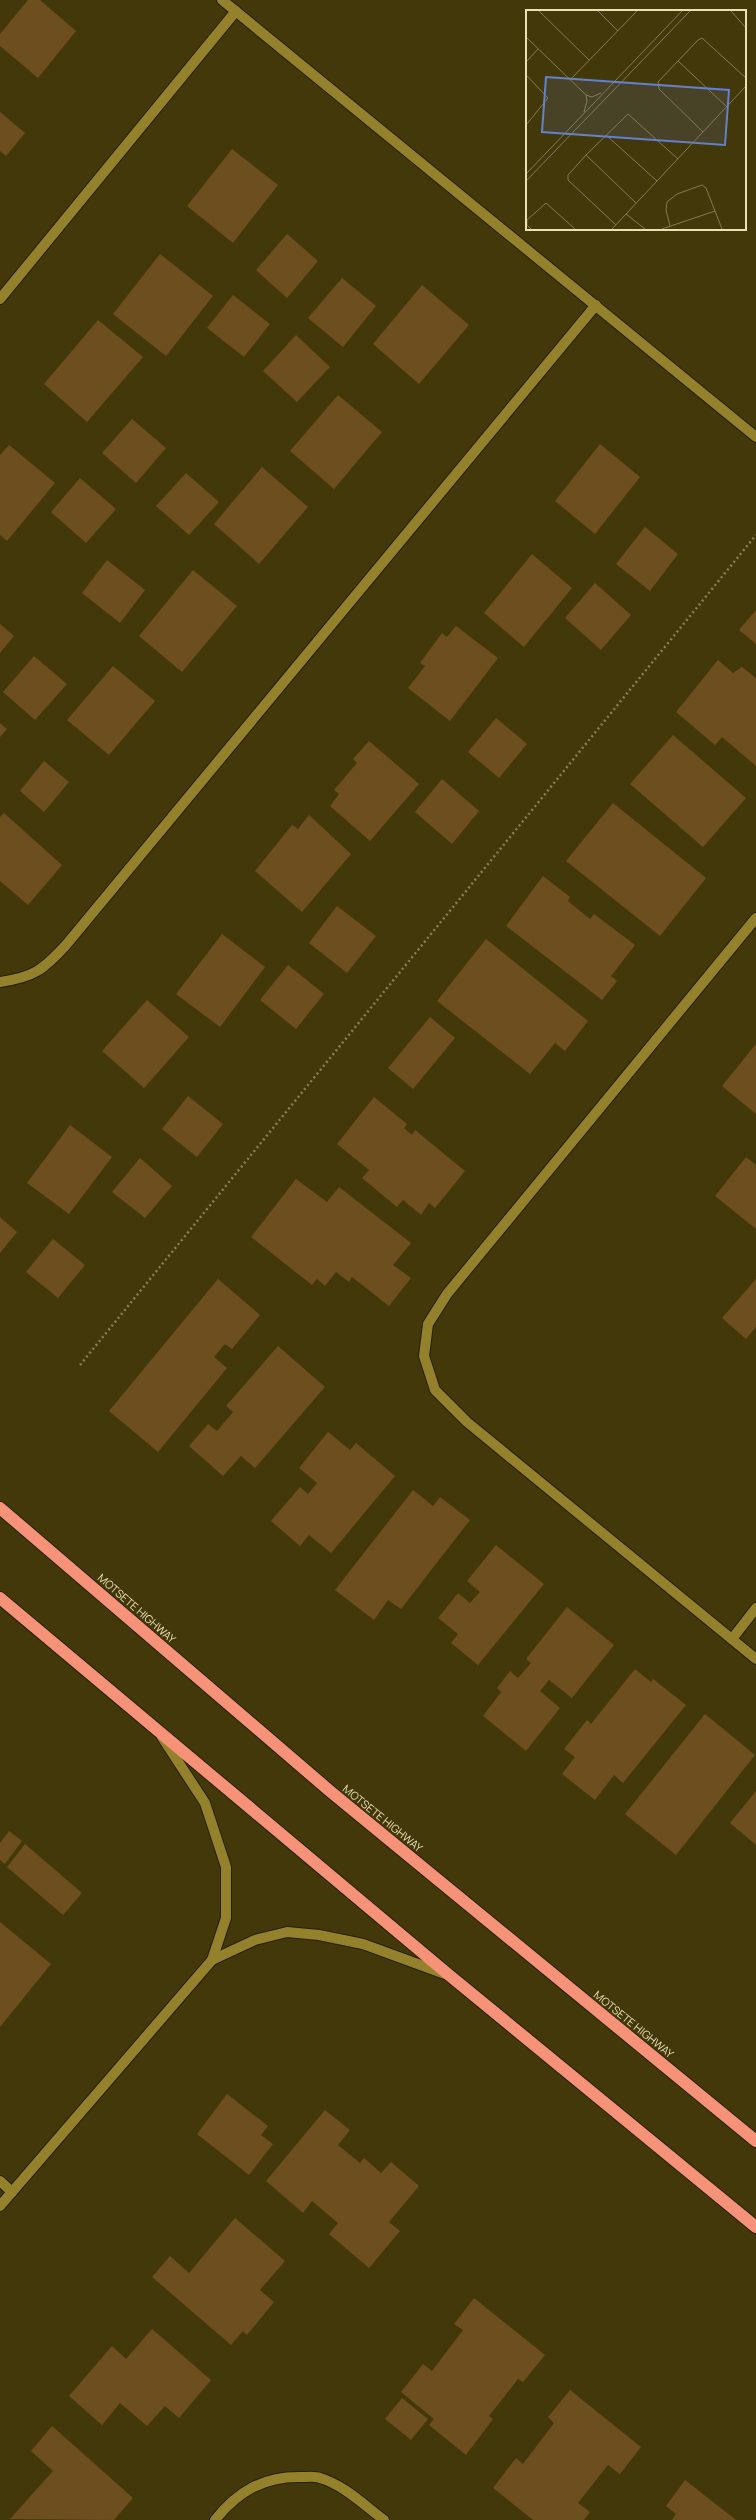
<svg xmlns="http://www.w3.org/2000/svg" width="756" height="2520" font-family="Manrope,sans-serif">
<style>
.building{fill:#6d4e1e}
.lines{fill:none;stroke-linecap:round;stroke-linejoin:round}
.minor-casing{stroke:#262006;stroke-width:12}
.highway-casing{stroke:#262006;stroke-width:14}
.path{stroke:#897f54;stroke-width:2.5;stroke-dasharray:2 3;stroke-linecap:butt}
.minor{stroke:#94812c;stroke-width:10}
.highway{stroke:#f59278;stroke-width:12}
.labels{text-anchor:middle;dominant-baseline:central;stroke-width:4;stroke-linejoin:round;paint-order:stroke}
.street-label{font-size:11px;fill:#e9dfb8;stroke:#43380a}
.inset-road{fill:none;stroke:#857b50;stroke-width:1}
.view{fill:#6481cd;fill-opacity:0.15;stroke:#6481cd;stroke-width:2}
.inset-edge{fill:none;stroke:#e9dfb8;stroke-width:2}
</style>
<rect width="100%" height="100%" fill="#43380a"/>
<!-- building -->
<g class="building">
<path d="M28,0h12l36,31 -38,47 -38,-32v-12z"/>
<path d="M0,112l25,21 -19,23 -6,-5z"/>
<path d="M232,149l46,36 -45,58 -46,-37z"/>
<path d="M287,234l31,27 -31,37 -31,-28z"/>
<path d="M160,254l53,42 -47,60 -53,-42z"/>
<path d="M342,278l34,28 -33,41 -35,-29z"/>
<path d="M422,285l47,40 -50,59 -46,-40z"/>
<path d="M233,295l37,29 -26,33 -37,-29z"/>
<path d="M98,320l45,37 -56,65 -43,-38z"/>
<path d="M296,335l34,32 -33,35 -34,-31z"/>
<path d="M338,395l44,37 -48,57 -44,-38z"/>
<path d="M132,419l34,29 -30,35 -34,-30z"/>
<path d="M600,444l40,33 -45,57 -40,-33z"/>
<path d="M9,445l46,38 -48,58 -7,-6v-80z"/>
<path d="M262,467l46,40 -49,57 -45,-40z"/>
<path d="M186,473l33,29 -30,33 -33,-29z"/>
<path d="M80,478l36,31 -30,34 -35,-31z"/>
<path d="M645,527l33,27 -28,37 -34,-27z"/>
<path d="M532,554l40,34 -48,59 -40,-34z"/>
<path d="M107,560l38,30 -25,33 -38,-30z"/>
<path d="M193,570l44,36 -55,66 -43,-36z"/>
<path d="M595,583l36,32 -30,35 -36,-32z"/>
<path d="M756,610v34l-17,-14z"/>
<path d="M0,624l14,12 -14,17z"/>
<path d="M456,626l42,32 -48,63 -42,-33 17,-22 -5,-3 22,-30 5,4z"/>
<path d="M34,656l33,28 -32,36 -32,-28z"/>
<path d="M718,660l15,13 9,-6 14,11v88l-34,-29 -7,8 -39,-33z"/>
<path d="M113,666l42,35 -46,54 -42,-35z"/>
<path d="M496,718l31,26 -28,34 -31,-26z"/>
<path d="M0,723l7,6 -7,8z"/>
<path d="M673,735l73,63 -43,49 -73,-63z"/>
<path d="M369,741l50,43 -49,57 -40,-35 9,-12 -5,-4 23,-27 -4,-4z"/>
<path d="M44,761l25,21 -25,30 -24,-21z"/>
<path d="M442,779l37,32 -27,33 -37,-32z"/>
<path d="M613,803l93,75 -46,58 -94,-75z"/>
<path d="M4,813l58,52 -34,40 -28,-24v-64z"/>
<path d="M309,815l42,39 -49,58 -47,-41 37,-46 6,4z"/>
<path d="M543,876l27,21 -2,4 22,18 4,-5 41,31 -24,31 6,5 -15,19 -96,-74z"/>
<path d="M337,906l39,30 -29,37 -38,-30z"/>
<path d="M222,934l43,33 -45,60 -44,-33z"/>
<path d="M486,939l102,82 -23,30 -10,-8 -25,31 -93,-73z"/>
<path d="M288,965l36,29 -28,35 -36,-29z"/>
<path d="M147,1000l42,37 -45,51 -42,-37z"/>
<path d="M430,1017l25,21 -42,51 -25,-21z"/>
<path d="M756,1044v70l-34,-28z"/>
<path d="M188,1096l35,28 -26,33 -35,-28z"/>
<path d="M374,1097l33,27 -3,4 8,7 3,-5 50,41 -30,37 -6,-5 -8,12 -18,-15 -6,7 -35,-29 7,-8 -32,-26z"/>
<path d="M70,1125l42,32 -43,57 -42,-31z"/>
<path d="M746,1157l10,8v64l-41,-33z"/>
<path d="M140,1158l32,28 -27,32 -33,-26z"/>
<path d="M296,1179l31,23 12,-15 72,56 -18,22 18,13 -22,28 -37,-29 -3,5 -13,-10 -11,14 -8,-7 -5,6 -61,-48z"/>
<path d="M0,1217l17,15 -17,21z"/>
<path d="M53,1239l32,26 -27,33 -32,-26z"/>
<path d="M218,1279l42,36 -28,34 -7,-5 -11,13 13,11 -69,84 -49,-41z"/>
<path d="M756,1279v48l-10,12 -24,-21z"/>
<path d="M278,1346l47,41 -70,81 -14,-12 -18,20 -34,-30 19,-22 9,7 16,-19 -7,-6z"/>
<path d="M328,1432l22,18 6,-7 39,33 -64,77 -22,-18 -9,11 -29,-25 29,-34 8,7 9,-11 -18,-15z"/>
<path d="M413,1490l20,16 7,-9 30,23 -69,89 -13,-9 -14,20 -39,-30z"/>
<path d="M496,1545l48,39 -66,81 -27,-22 7,-9 -20,-16 20,-25 12,10 10,-11 -13,-11z"/>
<path d="M567,1607l47,38 -42,53 -23,-18 -9,11 20,17 -34,43 -43,-35 18,-24 -4,-4 13,-17 8,7 13,-15 -5,-4z"/>
<path d="M635,1669l16,13 2,-3 33,26 -63,78 -9,-8 -19,25 -33,-26 13,-17 -11,-8 23,-29 4,4z"/>
<path d="M705,1714l50,41 -79,100 -51,-41z"/>
<path d="M756,1791v54l-26,-22z"/>
<path d="M9,1831l13,10 -17,23 -5,-4v-17z"/>
<path d="M25,1844l57,49 -19,22 -56,-48z"/>
<path d="M0,1922l51,42 -51,63z"/>
<path d="M227,2094l41,32 -7,9 12,9 -24,31 -52,-41z"/>
<path d="M325,2110l25,20 -12,15 22,18 4,-5 17,15 10,-11 28,24 -30,36 11,9 -31,37 -40,-34 9,-11 -26,-22 -9,12 -37,-32z"/>
<path d="M235,2218l50,43 -25,29 14,12 -27,33 -4,-4 -12,14 -79,-68 18,-21 19,17z"/>
<path d="M474,2298l71,57 -22,27 -5,-3 -29,37 4,3 -27,36 -37,-30 5,-6 -33,-27 22,-28 9,7 31,-41 -9,-6z"/>
<path d="M152,2329l59,51 -32,38 -14,-12 -18,20 -27,-23 -18,22 -33,-29 43,-50 14,13z"/>
<path d="M570,2390l71,57 -21,27 -12,-9 -30,38 12,9 -6,8h-51l-40,-32 23,-30 7,6 31,-41 -6,-6z"/>
<path d="M402,2398l26,21 -17,21 -26,-21z"/>
<path d="M52,2426l81,72 -19,22 -104,-1 43,-48 -22,-20z"/>
<path d="M685,2480l51,40h-64l4,-6 -10,-8z"/>
</g>
<g class="lines">
<defs>
<g id="minor">
<path d="M222,0l534,437"/>
<path d="M0,299l236,-288"/>
<path d="M756,918l-309,376 -19,30 -4,32 11,34 32,32 289,237"/>
<path d="M0,982c34,-5 43,-12 66,-37l530,-640"/>
<path d="M732,1639l24,-31"/>
<path d="M212,1960l43,-20 32,-8 32,3 44,9 82,30"/>
<path d="M0,2181l12,11"/>
<path d="M0,2206l212,-246 14,-42v-51l-21,-64 -43,-66"/>
<path d="M215,2520c23,-29 49,-44 87,-43 5,0 13,-1 18,1 24,7 44,27 64,42"/>
</g>
<g id="highway">
<path d="M0,1508l331,284 425,349"/>
<path d="M0,1598l449,377 307,252"/>
</g>
</defs>
<!-- minor casing -->
<use href="#minor" class="minor-casing"/>
<!-- highway casing -->
<use href="#highway" class="highway-casing"/>
<!-- path -->
<path class="path" d="M80,1365l676,-830"/>
<!-- minor -->
<use href="#minor" class="minor"/>
<!-- highway -->
<use href="#highway" class="highway"/>
</g>
<g class="labels">
<!-- street labels -->
<g class="street-label">
<text transform="translate(137 1608) rotate(41)">MOTSETE HIGHWAY</text>
<text transform="translate(383 1818) rotate(39)">MOTSETE HIGHWAY</text>
<text transform="translate(634 2024) rotate(39)">MOTSETE HIGHWAY</text>
</g>
</g>
<!-- overview -->
<g transform="translate(526 10)">
<rect width="220" height="220" fill="#43380a"/>
<path class="inset-road" d="M13,1l50,49M72,1l20,20M205,1l15,17M0,27l60,58 1,6 -3,11M152,51l49,46M0,52l12,-13M0,65l22,23 -22,27M44,70l67,-69M60,85l6,2 9,-4M177,122l-44,-43 -1,-7 40,-42 4,-2 44,40M80,125l51,46M60,145l50,48M0,164l156,-163M0,171l164,-170M100,204l19,15M90,215l-48,-45v-5l18,-20 42,-41 50,45M144,216l-4,-16 1,-8 10,-8 25,-9 4,3 16,41M5,219l-4,-4v-5l19,-17 29,26M86,219l134,-143M136,219l53,-18"/>
<path class="view" d="M20,67l183,13 -4,55 -183,-13z"/>
<rect width="220" height="220" class="inset-edge"/>
</g>
</svg>
